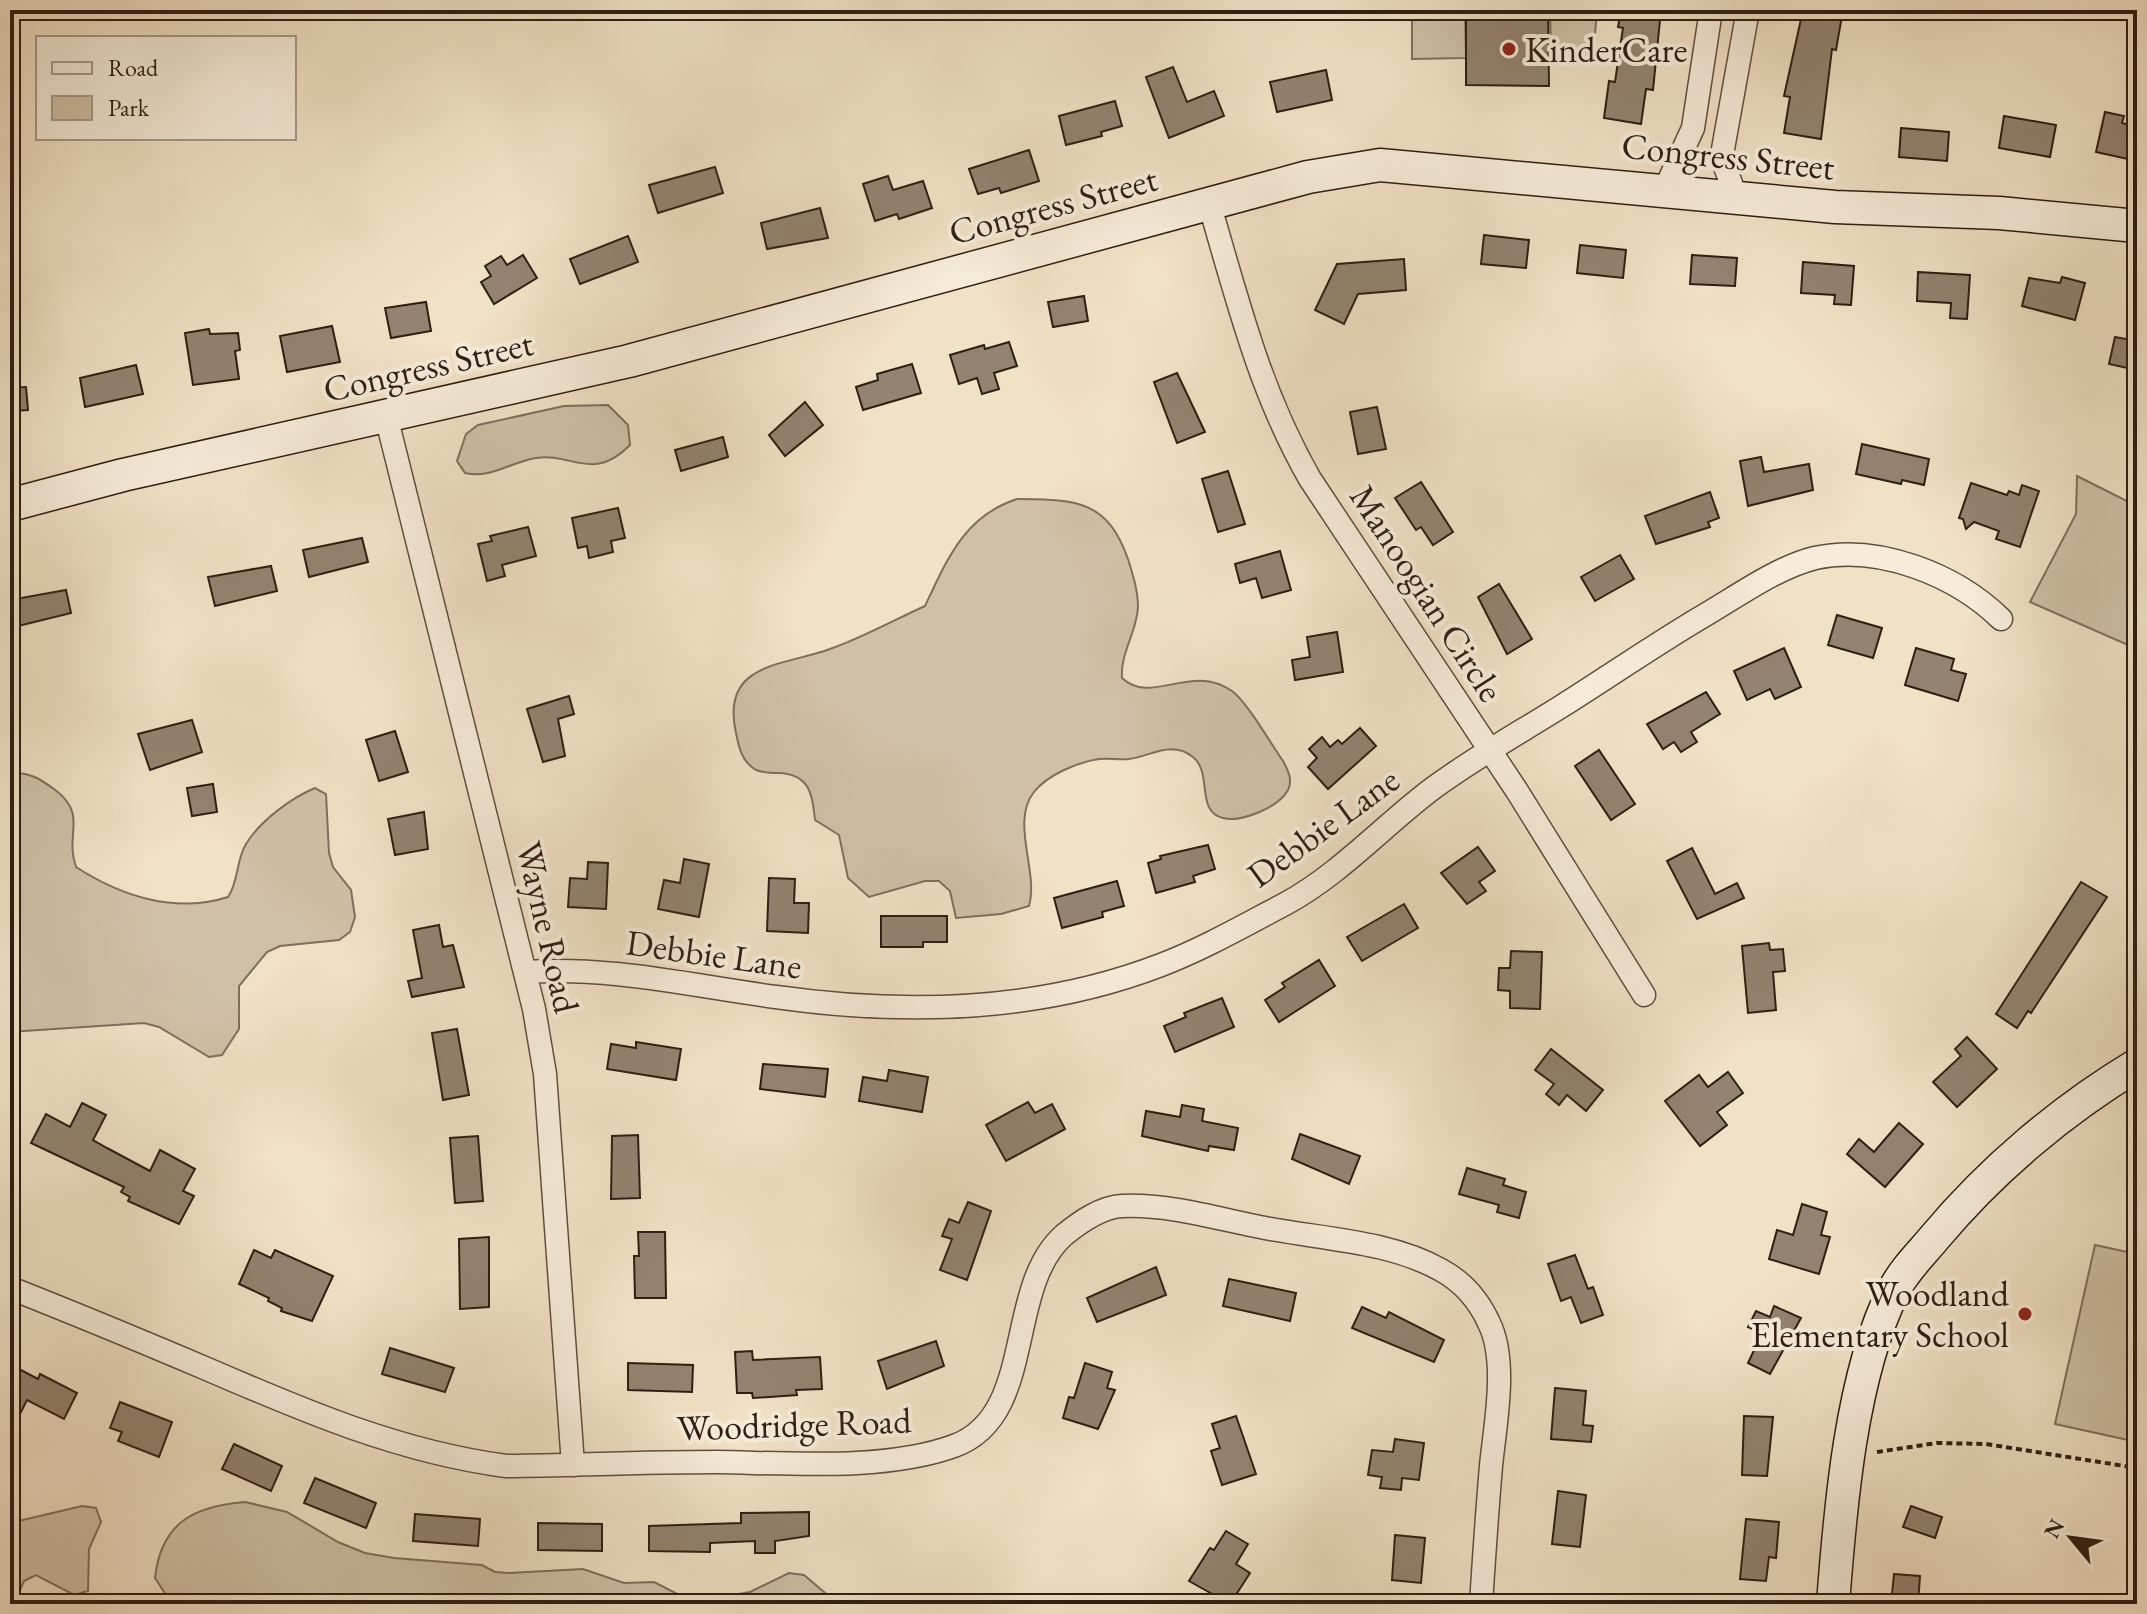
<svg xmlns="http://www.w3.org/2000/svg" width="2147" height="1614" font-family="'EB Garamond',serif">
<style>
.green{fill:#d0c0a7;stroke:#806e5d;stroke-width:2}
.building{fill:#948370;stroke:#301d13;stroke-width:2}
.lines{fill:none;stroke-linecap:round;stroke-linejoin:round}
.street-casing{stroke:#604e40;stroke-width:25}
.secondary-casing{stroke:#301d13;stroke-width:35}
.path{stroke:#301d13;stroke-width:4;stroke-dasharray:6 4;stroke-linecap:butt}
.street{stroke:#f6ecd9;stroke-width:22}
.secondary{stroke:#f6ecd9;stroke-width:32}
.poi-dot{fill:#8f2418;stroke:#f6ecd9;stroke-width:3}
.labels{text-anchor:middle;dominant-baseline:central;stroke-width:8;stroke-linejoin:round;paint-order:stroke}
.poi-label{font-size:36px;fill:#301d13;stroke:#f6ecd9;text-anchor:start}
.street-label{font-size:36px;fill:#301d13;stroke:#f6ecd9}
</style>
<rect width="100%" height="100%" fill="#f1e1c5"/>
<filter id="stains"><feTurbulence type="fractalNoise" baseFrequency=".0025" numOctaves="4"/><feColorMatrix values="0 0 0 0 .2 0 0 0 0 .09 0 0 0 0 .02 0 0 0 .5 -.17"/></filter>
<radialGradient id="worn" r=".72"><stop offset=".6" stop-color="#630" stop-opacity="0"/><stop offset="1" stop-color="#630" stop-opacity=".3"/></radialGradient>
<!-- green -->
<g class="green">
<path d="M1412,10h53l1,48 -54,1z"/>
<path d="M1550,10h47l-4,48 -42,-3z"/>
<path d="M608,405l20,20 2,20c-37,38 -59,7 -94,13 -25,4 -46,21 -71,15l-8,-12 9,-27 12,-9 86,-19z"/>
<path d="M2077,476l60,30v143l-107,-47 46,-88z"/>
<path d="M1017,499c58,1 90,0 111,60 5,16 10,32 10,48 -1,25 -18,46 -16,71 30,28 69,-16 110,13 15,11 39,53 51,70 5,9 10,19 5,29 -9,17 -47,33 -65,28 -28,-7 -10,-45 -30,-61 -22,-17 -41,-1 -64,2 -10,1 -20,-1 -30,0 -21,3 -52,16 -65,33 -24,30 5,80 -5,114l-28,8 -45,4 -6,-27 -11,-10h-14l-56,16 -21,-19 -9,-43 -24,-15c-3,-26 -5,-45 -35,-47 -8,0 -17,0 -24,-3 -14,-8 -17,-22 -20,-37 -16,-71 48,-67 94,-84 32,-11 64,-29 95,-43 22,-46 39,-90 92,-107z"/>
<path d="M14,773c17,0 26,6 40,16 35,26 10,44 22,78 45,29 99,47 152,30 11,-16 8,-37 18,-53 14,-23 45,-46 69,-56l11,6 3,59 4,14 18,23 4,27 -5,15 -11,8 -59,6 -13,6 -28,34v43l-17,26 -13,2 -50,-30 -15,-4 -134,9v-257z"/>
<path d="M2095,1245l42,9v188l-82,-18z"/>
<path d="M245,1502l42,10 51,30 27,11 29,5 88,7 13,7 14,1 74,-4 41,14 30,-1 39,20 57,-10 39,-19 15,2 34,29h-666l-17,-26c6,-56 40,-72 90,-76z"/>
<path d="M82,1506l14,2 5,14 -12,27 -1,42 -14,4 -38,-20 -12,6 -10,23h-4v-81z"/>
</g>
<!-- building -->
<g class="building">
<path d="M1466,10h82l1,76 -83,-1z"/>
<path d="M1621,10h40l-8,80 -7,-1 -5,35 -37,-6 5,-37 6,1 8,-54 -5,-1z"/>
<path d="M1803,10h40l-7,40 -4,-1 -11,90 -37,-6 6,-36 -6,-1z"/>
<path d="M1173,67l14,35 27,-11 10,25 -55,22 -23,-61z"/>
<path d="M1326,70l6,30 -55,12 -7,-30z"/>
<path d="M1115,101l7,25 -21,6 1,4 -36,9 -7,-29z"/>
<path d="M2105,112l19,4 -2,7 15,4v34l-41,-9z"/>
<path d="M2004,116l52,9 -6,32 -51,-9z"/>
<path d="M1901,128l48,4 -2,29 -48,-4z"/>
<path d="M1029,150l10,31 -38,12 -2,-5 -21,6 -9,-25z"/>
<path d="M715,167l8,26 -65,20 -9,-28z"/>
<path d="M888,176l5,14 30,-9 9,27 -33,11 -2,-5 -22,7 -12,-37z"/>
<path d="M820,208l8,30 -61,11 -6,-26z"/>
<path d="M1484,235l45,5 -3,28 -45,-4z"/>
<path d="M628,236l10,26 -58,22 -10,-25z"/>
<path d="M1580,245l46,5 -3,28 -46,-5z"/>
<path d="M523,255l14,23 -43,26 -13,-22 10,-6 -6,-10 16,-10 6,9z"/>
<path d="M1692,255l45,3 -2,28 -45,-2z"/>
<path d="M1404,259l2,31 -48,4 -14,30 -29,-14 22,-46z"/>
<path d="M1803,262l51,4 -3,39 -17,-1 1,-9 -34,-2z"/>
<path d="M1918,272l52,3 -3,44 -17,-1 1,-15 -34,-2z"/>
<path d="M2062,277l23,6 -10,37 -53,-14 7,-28 31,5z"/>
<path d="M1084,296l4,25 -35,6 -5,-25z"/>
<path d="M426,302l5,29 -40,7 -6,-30z"/>
<path d="M332,326l8,36 -53,10 -7,-36z"/>
<path d="M209,329l1,5 28,-1 2,17 -5,1 4,28 -46,6 -8,-52z"/>
<path d="M2115,337l22,4v29l-28,-6z"/>
<path d="M1009,342l8,24 -23,7 5,16 -17,5 -5,-16 -18,6 -9,-29 34,-10 1,4z"/>
<path d="M912,364l9,29 -58,17 -7,-23 22,-7 -1,-6z"/>
<path d="M136,365l7,29 -58,13 -5,-29z"/>
<path d="M1177,373l28,59 -28,11 -23,-61z"/>
<path d="M26,387l2,23 -18,1v-23z"/>
<path d="M805,402l18,23 -38,31 -16,-21z"/>
<path d="M1377,407l9,42 -28,5 -8,-42z"/>
<path d="M723,437l5,20 -47,14 -6,-21z"/>
<path d="M1862,444l67,15 -5,26 -22,-5 -1,4 -45,-10z"/>
<path d="M1761,457l3,15 45,-8 4,26 -65,16 -8,-45z"/>
<path d="M1228,471l17,53 -27,8 -16,-53z"/>
<path d="M1421,482l32,50 -20,13 -12,-18 -5,3 -21,-32z"/>
<path d="M1971,483l36,12 2,-4 10,4 3,-10 17,6 -19,56 -24,-8 3,-8 -25,-9 -8,7 -3,-10 -4,-1z"/>
<path d="M1710,492l9,26 -11,4 2,5 -54,17 -11,-28z"/>
<path d="M618,508l7,30 -14,3 2,11 -24,6 -2,-12 -9,2 -6,-30z"/>
<path d="M528,527l8,29 -34,9 3,11 -18,5 -9,-37 14,-3 -2,-5z"/>
<path d="M362,538l6,24 -59,15 -6,-27z"/>
<path d="M1280,551l11,39 -29,8 -6,-20 -16,5 -5,-19z"/>
<path d="M1620,555l14,24 -39,22 -14,-24z"/>
<path d="M271,566l6,25 -62,15 -7,-29z"/>
<path d="M1499,584l33,55 -25,15 -29,-57z"/>
<path d="M66,590l5,23 -61,15v-28z"/>
<path d="M1837,615l45,13 -9,30 -45,-13z"/>
<path d="M1337,632l6,40 -48,8 -3,-20 18,-3 -3,-20z"/>
<path d="M1784,648l17,39 -26,12 -5,-10 -23,11 -13,-29z"/>
<path d="M1916,648l38,11 -3,11 15,4 -8,27 -53,-16z"/>
<path d="M1706,692l14,22 -29,18 6,10 -16,10 -7,-10 -11,7 -16,-25z"/>
<path d="M569,696l5,18 -16,5 7,37 -22,6 -16,-53z"/>
<path d="M192,720l10,32 -52,18 -12,-36z"/>
<path d="M1360,728l16,18 -48,43 -20,-22 9,-9 -8,-9 13,-12 8,10 8,-7 4,4z"/>
<path d="M395,731l13,41 -29,9 -13,-41z"/>
<path d="M1599,750l36,54 -24,16 -36,-54z"/>
<path d="M213,784l4,28 -25,4 -5,-28z"/>
<path d="M424,812l4,37 -33,6 -7,-36z"/>
<path d="M1208,845l7,24 -22,7 2,6 -39,11 -8,-30 13,-4 -1,-3z"/>
<path d="M1478,847l17,24 -16,11 7,9 -19,13 -26,-31z"/>
<path d="M1692,848l23,46 22,-11 7,15 -47,21 -30,-58z"/>
<path d="M684,859l25,5 -10,53 -41,-8 6,-29 16,3z"/>
<path d="M588,862l20,1 -2,46 -38,-2 2,-29 17,1z"/>
<path d="M769,878l26,1 -1,24h15l-1,30 -41,-2z"/>
<path d="M1117,881l7,25 -22,6 1,5 -41,11 -8,-30z"/>
<path d="M2081,882l26,15 -76,116 -3,-2 -11,17 -21,-14z"/>
<path d="M1404,904l14,24 -56,33 -15,-24z"/>
<path d="M881,916h66v26h-24v5h-42z"/>
<path d="M439,925l4,22 10,-2 11,42 -52,10 -4,-16 14,-3 -9,-48z"/>
<path d="M1769,943l1,7 13,-1 2,22 -12,1 3,38 -28,3 -6,-67z"/>
<path d="M1511,951l31,1 -2,57 -30,-1v-17l-12,-1 1,-22h11z"/>
<path d="M1319,960l16,26 -56,36 -14,-22 20,-13 -3,-4z"/>
<path d="M1222,998l12,29 -59,25 -11,-26 22,-9 -2,-4z"/>
<path d="M457,1029l12,66 -26,5 -11,-67z"/>
<path d="M1967,1037l30,32 -40,38 -24,-25 28,-26 -6,-7z"/>
<path d="M636,1042l45,7 -5,31 -69,-11 4,-25 25,4z"/>
<path d="M1551,1049l52,41 -17,21 -19,-16 -8,10 -13,-11 8,-10 -19,-14z"/>
<path d="M763,1064l65,5 -3,28 -65,-8z"/>
<path d="M889,1070l39,7 -6,35 -63,-11 4,-24 24,4z"/>
<path d="M1728,1072l15,21 -26,19 10,13 -27,21 -35,-45 34,-26 9,12z"/>
<path d="M1028,1102l7,11 17,-9 13,25 -59,32 -20,-36z"/>
<path d="M82,1103l24,12 -13,25 14,8 43,23 10,-21 35,19 -12,22 11,5 -15,28 -51,-23 2,-4 -9,-5 3,-5 -93,-44 15,-29 24,13z"/>
<path d="M1182,1105l22,4 -2,12 36,7 -4,22 -25,-4 -1,5 -66,-15 4,-25 34,6z"/>
<path d="M1899,1123l24,21 -38,43 -38,-33 12,-15 15,13z"/>
<path d="M1300,1134l60,22 -11,28 -57,-25z"/>
<path d="M638,1135l2,63 -29,1 1,-63z"/>
<path d="M478,1136l5,65 -28,2 -5,-65z"/>
<path d="M1467,1168l38,11 -2,6 23,7 -7,26 -22,-6 2,-7 -40,-11z"/>
<path d="M968,1202l23,9 -24,69 -27,-10 12,-31 -10,-3 7,-17 10,4z"/>
<path d="M1802,1204l25,8 -6,23 9,2 -11,37 -50,-15 8,-29 16,5z"/>
<path d="M638,1232h27l1,66h-31l-1,-42h5z"/>
<path d="M489,1237v70l-29,2 -1,-70z"/>
<path d="M254,1250l17,8 4,-8 58,26 -21,45 -31,-10 1,-3 -14,-7 1,-3 -30,-14z"/>
<path d="M1575,1255l13,34 5,-2 10,28 -22,8 -10,-26 -10,4 -13,-37z"/>
<path d="M1156,1267l10,28 -69,27 -10,-24z"/>
<path d="M1229,1279l67,14 -6,28 -67,-15z"/>
<path d="M1774,1306l27,12 -31,56 -22,-11 14,-30 -14,-6 8,-16 14,6z"/>
<path d="M1362,1307l24,11 3,-6 55,28 -10,22 -82,-34z"/>
<path d="M936,1341l8,25 -57,23 -9,-28z"/>
<path d="M390,1348l64,20 -9,24 -63,-18z"/>
<path d="M752,1351l1,9 67,-3 2,32 -26,1 1,5 -44,3 -1,-5h-15l-2,-41z"/>
<path d="M628,1363l65,2 -1,27 -64,-2z"/>
<path d="M1085,1363l27,9 -5,16 8,2 -17,39 -35,-11 6,-21 5,1z"/>
<path d="M19,1369l19,10 2,-5 37,19 -13,26 -37,-19 -17,34v-47z"/>
<path d="M1555,1388l31,3 -3,34 10,1 -2,16 -40,-3z"/>
<path d="M120,1402l52,20 -13,35 -41,-16 4,-9 -12,-4z"/>
<path d="M1236,1416l20,58 -34,11 -11,-34 9,-3 -8,-24z"/>
<path d="M1744,1416l29,1 -6,59 -25,-1z"/>
<path d="M1395,1439l29,4 -5,37 -17,-2 -1,12 -21,-2 2,-11 -14,-2 4,-25 21,2z"/>
<path d="M234,1444l48,22 -11,25 -49,-22z"/>
<path d="M315,1478l61,25 -10,25 -62,-25z"/>
<path d="M1558,1491l28,4 -6,52 -28,-3z"/>
<path d="M1911,1506l31,11 -7,21 -32,-11z"/>
<path d="M809,1512v24l-34,5v12h-20v-12l-45,2v9l-61,-1v-25l92,-3v-10z"/>
<path d="M415,1514l65,5 -2,27 -65,-5z"/>
<path d="M1746,1519l33,3 -3,36 -7,-1 -3,24 -26,-2z"/>
<path d="M538,1523l64,1v27l-64,-1z"/>
<path d="M1226,1531l22,13 -12,20 14,9 -20,31 -41,-23 21,-33 4,2z"/>
<path d="M1395,1535l30,3 -4,45 -29,-3z"/>
<path d="M1894,1574l26,2 -2,28h-27z"/>
</g>
<g class="lines">
<defs>
<g id="street">
<path d="M1665,189l28,-61 18,-118"/>
<path d="M1736,197l-12,-33 -1,-15 25,-139"/>
<path d="M1209,203c29,98 50,187 101,276l207,312 127,204"/>
<path d="M386,416l148,593 11,65 28,391"/>
<path d="M526,972c83,-6 167,14 250,25 127,18 263,15 385,-32 42,-16 84,-40 124,-61 54,-29 98,-78 147,-115 42,-31 87,-56 130,-83 46,-29 91,-60 138,-88 35,-20 75,-50 115,-60 64,-14 141,17 186,61"/>
<path d="M10,1288c66,26 131,53 197,81 97,42 193,83 299,97 70,-1 140,-4 210,-4 73,1 169,9 238,-16 83,-30 50,-158 110,-211 16,-13 37,-28 58,-29 48,-2 96,13 143,22 57,11 125,13 176,42 22,12 38,31 48,53 19,38 6,102 2,143 -4,46 -7,92 -10,138"/>
</g>
<g id="secondary">
<path d="M10,505l113,-30 506,-114 679,-184 72,-12 455,42 164,6 138,13"/>
<path d="M1833,1604c7,-94 18,-230 61,-314 10,-20 27,-36 41,-53 56,-67 127,-127 202,-172"/>
</g>
</defs>
<!-- street casing -->
<use href="#street" class="street-casing"/>
<!-- secondary casing -->
<use href="#secondary" class="secondary-casing"/>
<!-- path -->
<path class="path" d="M1877,1452l60,-9 49,1 151,24"/>
<!-- street -->
<use href="#street" class="street"/>
<!-- secondary -->
<use href="#secondary" class="secondary"/>
</g>
<!-- markers -->
<g class="poi-dot">
<circle cx="1509" cy="49" r="8"/>
<circle cx="2025" cy="1314" r="8"/>
</g>
<g class="labels">
<!-- poi labels -->
<g class="poi-label">
<text x="1525" y="49">KinderCare</text>
<text x="2009" y="1293" text-anchor="end">Woodland<tspan x="2009" dy="41">Elementary School</tspan></text>
</g>
<!-- street labels -->
<g class="street-label">
<text transform="translate(1728 156) rotate(6)">Congress Street</text>
<text transform="translate(1053 205) rotate(-15)">Congress Street</text>
<text transform="translate(428 366) rotate(-13)">Congress Street</text>
<text transform="translate(1427 593) rotate(57)">Manoogian Circle</text>
<text transform="translate(1323 827) rotate(-36)">Debbie Lane</text>
<text transform="translate(548 927) rotate(77)">Wayne Road</text>
<text transform="translate(714 954) rotate(8)">Debbie Lane</text>
<text transform="translate(794 1424) rotate(-2)">Woodridge Road</text>
</g>
</g>
<!-- margin -->
<rect width="2147" height="1614" fill="none" stroke="#f1e1c5" stroke-width="40"/>
<rect x="12" y="12" width="2123" height="1590" fill="none" stroke="#301d13" stroke-width="4"/>
<rect x="20" y="20" width="2107" height="1574" fill="none" stroke="#301d13" stroke-width="2"/>
<!-- legend -->
<rect x="36" y="36" width="260" height="104" fill="#f6ecd9" stroke="#a7998a" stroke-width="2"/>
<rect x="52" y="62" width="40" height="12" fill="#f6ecd9" stroke="#a7998a" stroke-width="2"/>
<text x="108" y="76" font-size="24" fill="#301d13">Road</text>
<rect x="52" y="96" width="40" height="24" fill="#d0c0a7" stroke="#a7998a" stroke-width="2"/>
<text x="108" y="116" font-size="24" fill="#301d13">Park</text>
<!-- north arrow -->
<g transform="translate(2071 1538) rotate(299)" stroke="#f6ecd9" stroke-width="6" paint-order="stroke">
<path d="M0-6L14 30L0 20L-14 30Z" fill="#301d13"/>
<text y="-12" font-size="22" font-weight="bold" text-anchor="middle" fill="#301d13">N</text>
</g>
<rect width="100%" height="100%" filter="url(#stains)"/>
<rect width="100%" height="100%" fill="url(#worn)"/>
</svg>
